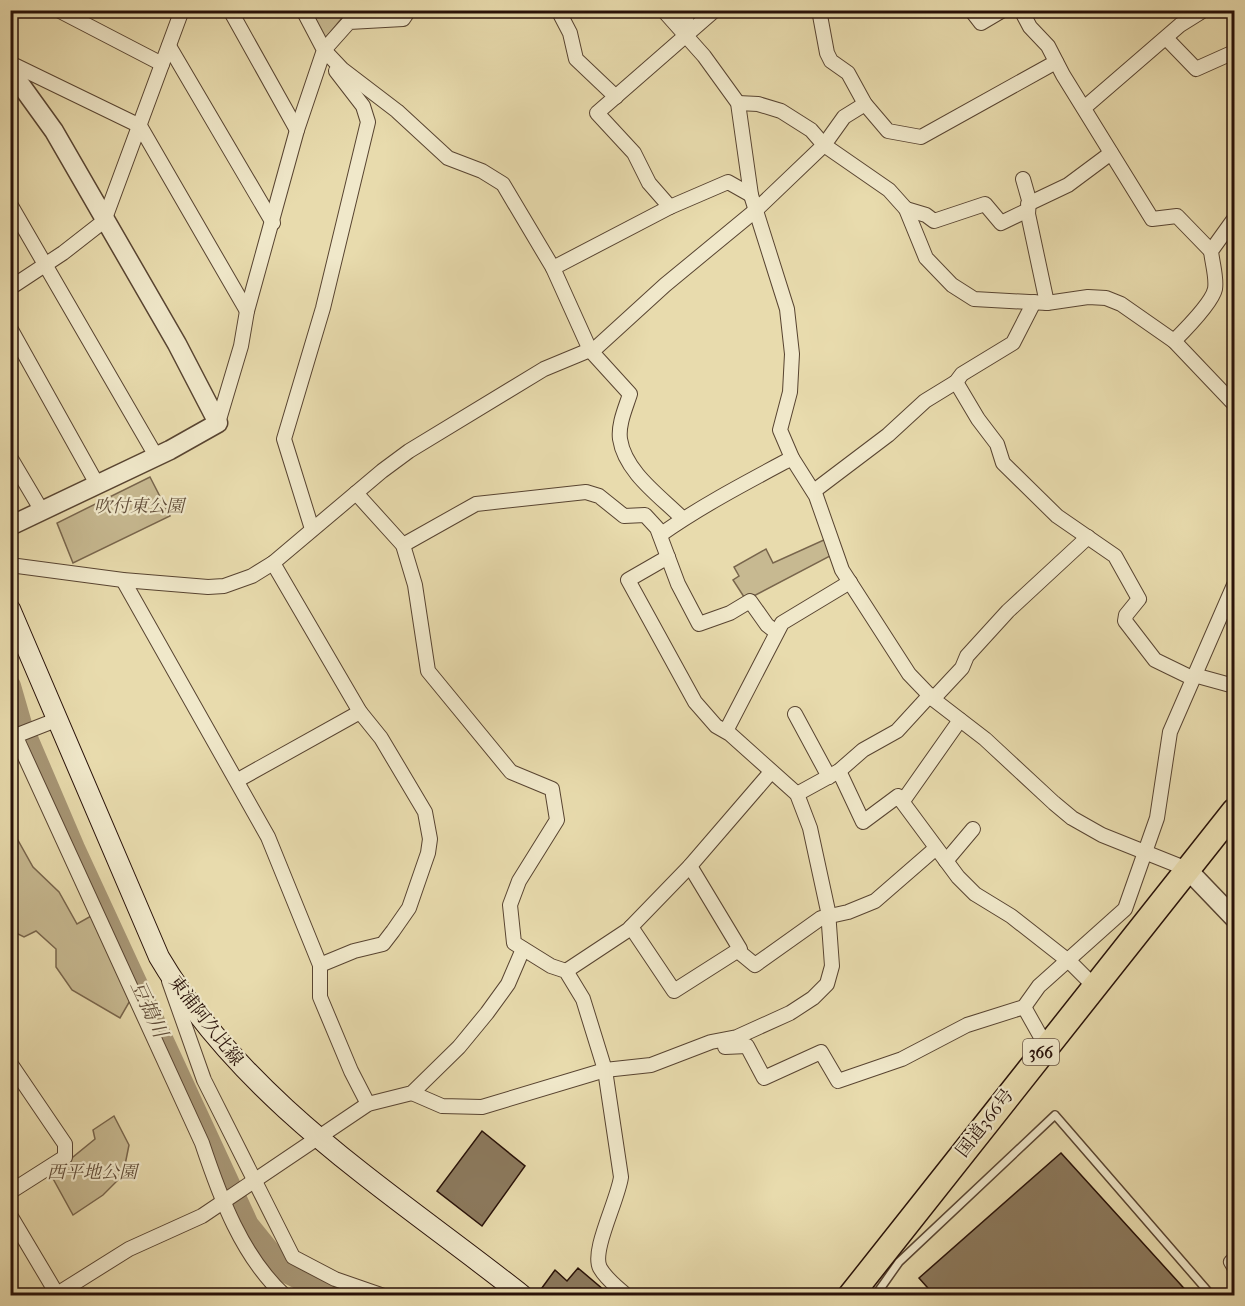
<svg xmlns="http://www.w3.org/2000/svg" width="1245" height="1306" font-family="'IM FELL French Canon','Noto Serif JP',serif">
<style>
.green{fill:#c7b991;stroke:#78654c;stroke-width:1.5}
.lines{fill:none;stroke-linecap:round;stroke-linejoin:round}
.river{stroke:#a79675;stroke-width:22}
.building{fill:#8c7a5e;stroke:#281108;stroke-width:1.5}
.service-casing{stroke:#584431;stroke-width:10}
.minor-casing{stroke:#584431;stroke-width:16}
.tertiary-casing{stroke:#584431;stroke-width:21}
.secondary-casing{stroke:#281108;stroke-width:22}
.trunk-casing{stroke:#281108;stroke-width:27}
.service{stroke:#f0e8ca;stroke-width:7}
.minor{stroke:#f0e8ca;stroke-width:14}
.tertiary{stroke:#f0e8ca;stroke-width:18}
.secondary{stroke:#f0e8ca;stroke-width:20}
.trunk{stroke:#e8dbad;stroke-width:24}
.labels{text-anchor:middle;dominant-baseline:central;stroke-width:4.5;stroke-linejoin:round;paint-order:stroke}
.shield{fill:#f0e8ca;stroke:#645242;stroke-width:1.5}
.shield-label{font-size:16px;font-weight:bold;fill:#281108}
.park-label{font-size:18px;font-style:italic;fill:#604c38;stroke:#f0e8ca}
.street-label{font-size:18px;fill:#281108;stroke:#f0e8ca}
.water-label{font-size:20px;font-style:italic;fill:#614d39;stroke:#f0e8ca}
</style>
<rect width="100%" height="100%" fill="#e8dbad"/>
<filter id="stains"><feTurbulence type="fractalNoise" baseFrequency=".00333" numOctaves="4"/><feColorMatrix values="0 0 0 0 .2 0 0 0 0 .09 0 0 0 0 .02 0 0 0 .5 -.17"/></filter>
<radialGradient id="worn" r=".72"><stop offset=".6" stop-color="#630" stop-opacity="0"/><stop offset="1" stop-color="#630" stop-opacity=".3"/></radialGradient>
<!-- green -->
<g class="green">
<path d="M310,11h91l-55,2 -21,26z"/>
<path d="M150,477l20,39 -97,47 -16,-40z"/>
<path d="M826,539l6,16 -86,45 -13,-20 6,-4 -5,-9 32,-18 7,14z"/>
<path d="M10,826l23,41 26,25 18,32 14,-8 40,83 -11,19 -48,-28 -16,-23v-18l-20,-18 -12,6 -10,-5 -4,-30z"/>
<path d="M114,1116l15,29 -6,30 -20,20 -30,20 -22,-40 44,-36 -2,-9z"/>
</g>
<g class="lines">
<!-- river -->
<path class="river" d="M10,686l11,38 53,124 174,377 38,47 48,24"/>
</g>
<!-- building -->
<g class="building">
<path d="M482,1131l43,35 -43,60 -45,-35z"/>
<path d="M1061,1153l130,143h-256l-16,-18z"/>
<path d="M578,1268l33,28h-75l19,-26 12,11z"/>
</g>
<g class="lines">
<defs>
<path id="service" d="M875,1296l24,-34 156,-147 157,181"/>
<g id="minor">
<path d="M58,10l104,54"/>
<path d="M230,10l67,120"/>
<path d="M558,10l12,23 6,26 40,38"/>
<path d="M663,10l41,46 34,47 13,92 36,114 5,45 -2,38 -10,38 12,28 24,38 26,74 67,104 24,25 52,40 69,64 18,15 30,17 85,34"/>
<path d="M686,10l1,28"/>
<path d="M819,10l8,43 4,8 17,12 17,31 23,27 33,6 135,-75"/>
<path d="M971,10l10,13 22,-13"/>
<path d="M1021,10l9,17 18,19 15,29 89,144 25,-3 34,35"/>
<path d="M1166,38l30,31 38,-17"/>
<path d="M169,46l104,177"/>
<path d="M324,50l18,19 55,42 51,47 34,13 21,13 50,84 37,82 40,44c-4,13 -12,30 -10,45 5,33 40,57 62,79"/>
<path d="M324,50l25,-28 54,-3 6,-9"/>
<path d="M10,63l130,63 107,185"/>
<path d="M738,103l20,1 23,7 30,19 13,15 65,45 17,19 20,49 26,27 22,14 73,4 41,-6 18,1 15,6 53,37 60,63"/>
<path d="M1084,108l96,-83 24,-15"/>
<path d="M1023,179l6,21 -1,14 19,89"/>
<path d="M10,204l146,252"/>
<path d="M1028,204l40,-19 43,-32"/>
<path d="M670,207l-21,-24 -15,-30 -37,-40 118,-103"/>
<path d="M906,209l20,6 8,6 51,-17 16,19 27,-13"/>
<path d="M553,268l117,-61 58,-25 23,13"/>
<path d="M10,288l53,-35 41,-32 78,-211"/>
<path d="M10,328l87,156"/>
<path d="M1174,341c10,-10 38,-38 41,-52 2,-11 -3,-27 -4,-38l23,-32"/>
<path d="M956,382l22,37 19,25 6,19 54,53 58,40 24,43 -13,16 -1,6 30,39 37,18"/>
<path d="M218,423l23,-77 6,-35 50,-181 27,-80 -21,-40"/>
<path d="M10,457l32,54"/>
<path d="M814,491l74,-56 37,-34 31,-19 6,-8 51,-31 21,-41"/>
<path d="M356,493l47,52 12,40 13,86 83,101 41,17 5,31 -38,61 -9,24 4,38 37,23 15,5 17,28 22,71 16,107c-3,23 -30,74 -21,91 6,11 17,19 27,28"/>
<path d="M312,529l-28,-90 39,-131 45,-186 -5,-16 -27,-35"/>
<path d="M660,535c41,-29 87,-53 132,-77"/>
<path d="M403,545l73,-41 110,-12 13,4 25,20 21,-1 12,13 21,56 21,40 31,-11 20,-12 17,24 9,7"/>
<path d="M273,563l87,149 21,26 44,74 5,27 -2,14 -19,55 -16,23 -10,13 -29,7 -34,14"/>
<path d="M10,565l113,15 85,7 16,-1 28,-10 21,-13 109,-92 27,-20 135,-82 53,-22 68,-62 91,-75 68,-65 20,-28 21,-13"/>
<path d="M123,580l145,257 52,128v32l31,74 17,33"/>
<path d="M1194,675l40,11"/>
<path d="M933,699l29,-31 5,-12 41,-45 80,-74"/>
<path d="M795,714l34,63"/>
<path d="M726,731l56,-108 68,-41"/>
<path d="M15,735l187,408c18,54 40,114 83,153"/>
<path d="M10,738l46,-18"/>
<path d="M839,771l24,51 35,-26 60,81 17,17 36,22 60,47 23,23"/>
<path d="M238,780l122,-68"/>
<path d="M797,794l42,-23 24,-21 34,-19 33,-36"/>
<path d="M903,801l57,-81"/>
<path d="M946,861l27,-32"/>
<path d="M631,927l43,64 66,-42 -50,-83"/>
<path d="M738,951l17,14 66,-47 27,-6 27,-11 61,-53"/>
<path d="M566,971l62,-41 62,-64 81,-94"/>
<path d="M169,981l35,99 89,177 42,22 49,17"/>
<path d="M1024,1007l22,39"/>
<path d="M725,1047l22,-1 17,32 57,-26 17,29 64,-22 65,-34 57,-18 15,-21 86,-77 32,-91 13,-86 64,-147"/>
<path d="M10,1063l55,81v13l-55,35"/>
<path d="M412,1093l30,13 40,1 123,-37 46,-5 60,-23 26,-5 53,-24 23,-15 14,-14 5,-18 -4,-55 -18,-83 -13,-34 -67,-60 -14,-8 -21,-24 -67,-122 40,-23"/>
<path d="M10,1215l47,79"/>
<path d="M1234,1259l-3,3 3,5"/>
<path d="M54,1296l75,-47 73,-33 166,-112 44,-11 47,-46 28,-34 21,-29 15,-35"/>
</g>
<g id="tertiary">
<path d="M10,70l44,61 123,213 41,79 -48,27 -160,76"/>
<path d="M1187,869l47,49"/>
</g>
<path id="secondary" d="M10,609l149,348c86,146 234,236 364,339"/>
<path id="trunk" d="M850,1296l384,-485"/>
</defs>
<!-- service casing -->
<use href="#service" class="service-casing"/>
<!-- minor casing -->
<use href="#minor" class="minor-casing"/>
<!-- tertiary casing -->
<use href="#tertiary" class="tertiary-casing"/>
<!-- secondary casing -->
<use href="#secondary" class="secondary-casing"/>
<!-- trunk casing -->
<use href="#trunk" class="trunk-casing"/>
<!-- service -->
<use href="#service" class="service"/>
<!-- minor -->
<use href="#minor" class="minor"/>
<!-- tertiary -->
<use href="#tertiary" class="tertiary"/>
<!-- secondary -->
<use href="#secondary" class="secondary"/>
<!-- trunk -->
<use href="#trunk" class="trunk"/>
</g>
<g class="labels">
<!-- shield labels -->
<rect class="shield" x="1023" y="1039" width="36" height="26" rx="4.5"/>
<g class="shield-label">
<text x="1041" y="1052">366</text>
</g>
<!-- park labels -->
<g class="park-label">
<text x="139" y="506">吹付東公園</text>
<text x="92" y="1172">西平地公園</text>
</g>
<!-- street labels -->
<g class="street-label">
<text transform="translate(206 1021) rotate(52)">東浦阿久比線</text>
<text transform="translate(985 1123) rotate(-52)">国道366号</text>
</g>
<!-- water labels -->
<g class="water-label">
<text transform="translate(149 1009) rotate(65)">豆搗川</text>
</g>
</g>
<!-- margin -->
<rect width="1245" height="1306" fill="none" stroke="#e8dbad" stroke-width="36"/>
<rect x="12" y="12" width="1221" height="1282" fill="none" stroke="#281108" stroke-width="3"/>
<rect x="18" y="18" width="1209" height="1270" fill="none" stroke="#281108" stroke-width="1.5"/>
<rect width="100%" height="100%" filter="url(#stains)"/>
<rect width="100%" height="100%" fill="url(#worn)"/>
</svg>
